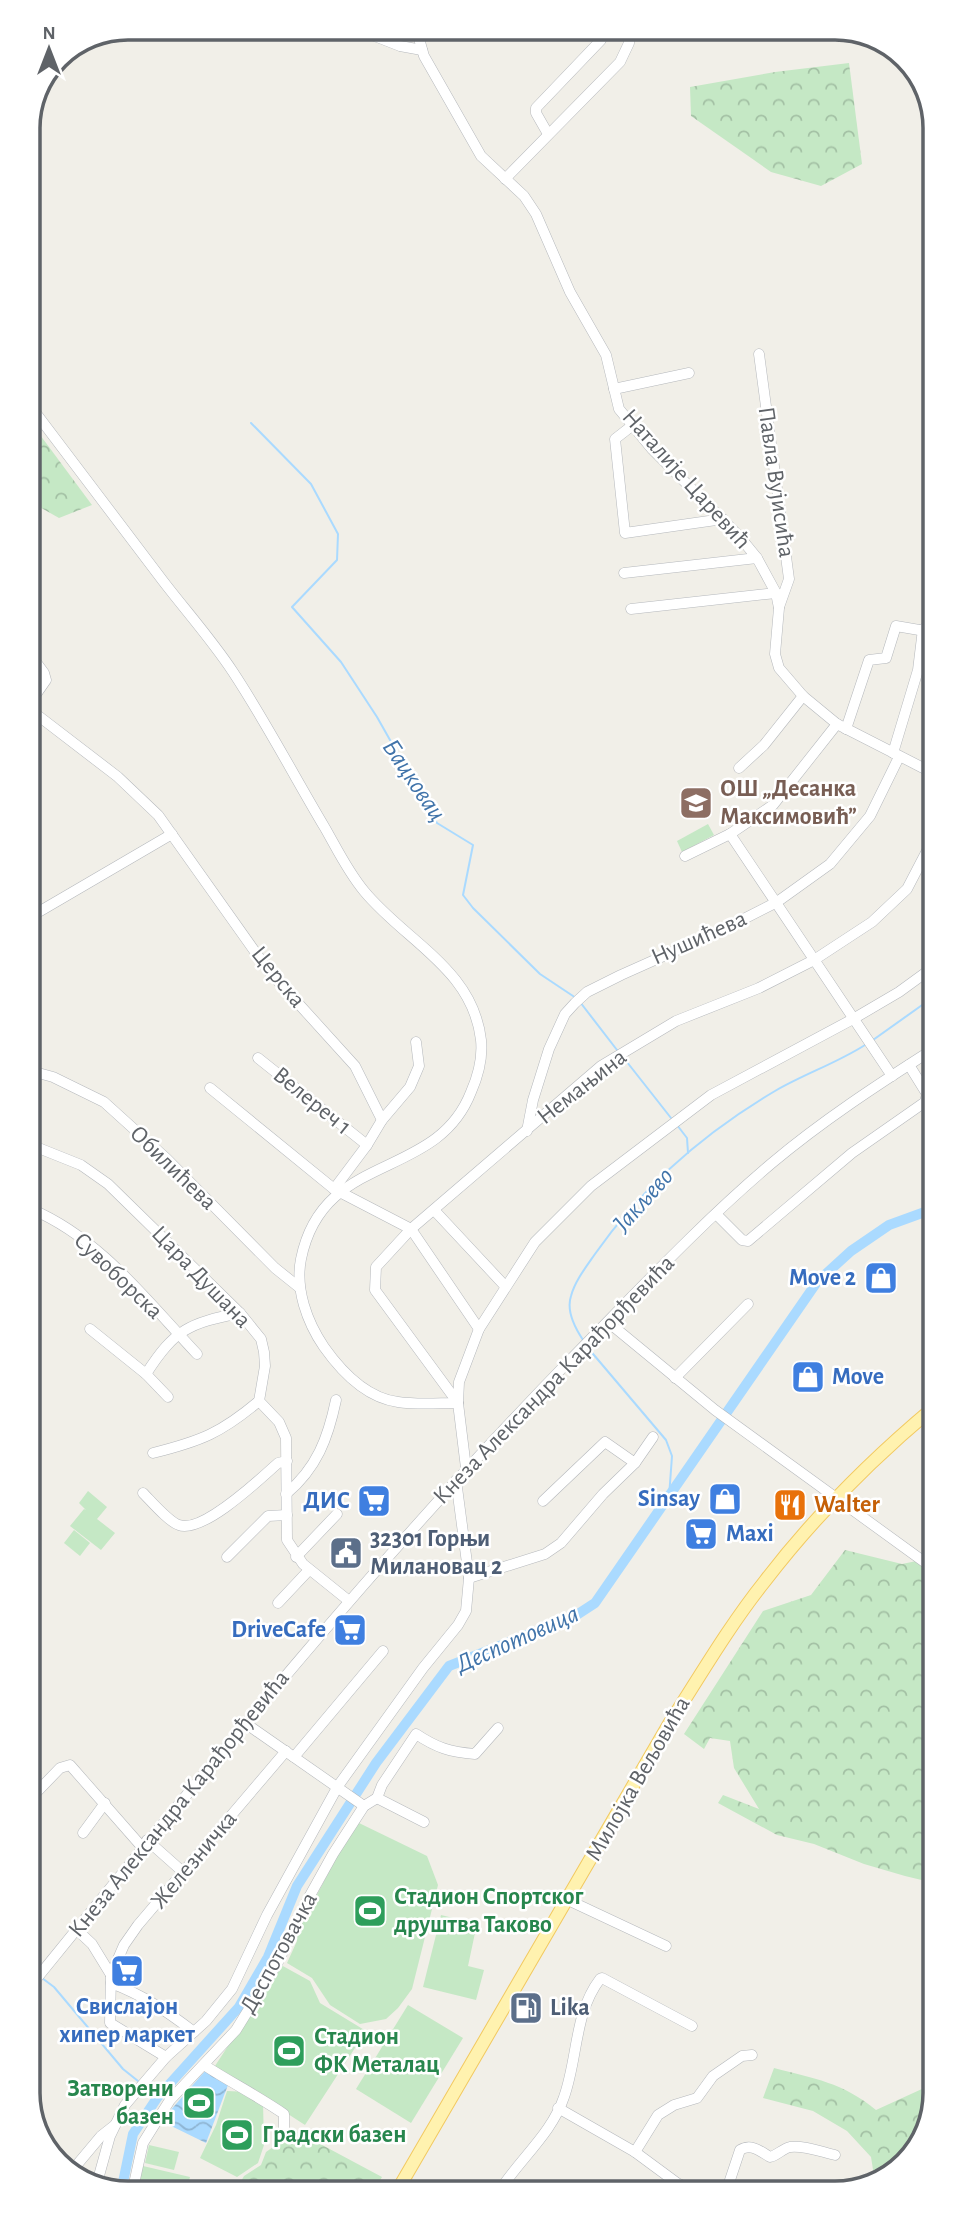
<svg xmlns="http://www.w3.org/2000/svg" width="963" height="2221" font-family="'Alegreya Sans',sans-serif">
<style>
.forest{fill:url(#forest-crowns)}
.pitch{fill:#c5e8c5}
.water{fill:url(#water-waves)}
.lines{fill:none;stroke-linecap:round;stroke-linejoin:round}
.stream{stroke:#aadaff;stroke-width:2}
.river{stroke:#aadaff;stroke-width:10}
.minor-casing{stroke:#b5b8bc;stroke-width:11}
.major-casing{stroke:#f2c960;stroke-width:14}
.minor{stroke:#fff;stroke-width:10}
.major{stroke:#fff2af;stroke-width:12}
.labels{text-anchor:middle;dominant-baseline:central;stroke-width:5;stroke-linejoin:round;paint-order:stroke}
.street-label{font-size:24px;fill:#5f6368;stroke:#fff}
.education-label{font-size:24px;font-weight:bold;fill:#785e54;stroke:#fff;text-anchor:start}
.shop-label{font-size:24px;font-weight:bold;fill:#366cbe;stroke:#fff;text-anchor:end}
.food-label{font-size:24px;font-weight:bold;fill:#c56008;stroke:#fff;text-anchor:start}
.service-label{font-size:24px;font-weight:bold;fill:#4e5e75;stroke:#fff;text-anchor:start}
.leisure-label{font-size:24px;font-weight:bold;fill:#27864d;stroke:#fff;text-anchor:start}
.water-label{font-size:26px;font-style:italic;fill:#4174aa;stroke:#fff}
.rim{fill:none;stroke:#5f6368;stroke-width:3.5}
</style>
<defs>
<pattern id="forest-crowns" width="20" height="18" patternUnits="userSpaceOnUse" patternTransform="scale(1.75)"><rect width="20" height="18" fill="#c5e8c5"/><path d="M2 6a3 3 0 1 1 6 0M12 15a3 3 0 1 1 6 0" fill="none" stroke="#a3c0a4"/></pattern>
<pattern id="water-waves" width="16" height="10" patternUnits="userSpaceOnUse" patternTransform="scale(1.75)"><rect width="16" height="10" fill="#aadaff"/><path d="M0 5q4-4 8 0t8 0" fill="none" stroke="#8eb4d2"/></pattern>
</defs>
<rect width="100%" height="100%" fill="#f1efe8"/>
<!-- forest -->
<g class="forest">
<path d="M849,63l13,101 -41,22 -50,-14 -80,-56 -1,-29 85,-15z"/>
<path d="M29,420l63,85 -33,13 -30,-17z"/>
<path d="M845,1550l57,14 29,-6 3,2v323l-29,-7 -41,-12 -50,-20 -37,-9 -59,-32 5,-8 36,14 -25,-41 -4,-27 -20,-3 -6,11 -20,-15 79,-123 48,-16z"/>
<path d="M774,2068c41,11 68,14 102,42l59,-27v10l-17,56 -43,33 -4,-25 -24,-26 -34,-20 -50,-13z"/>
<path d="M296,2131l86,46 -8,14 -139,1 9,-16 17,-11 5,-13z"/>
</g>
<!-- pitch -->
<g class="pitch">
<path d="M708,824l6,11 -32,17 -5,-11z"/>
<path d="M88,1491l19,16 -10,12 18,14 -14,17 -31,-24 14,-17 2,1 -7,-7z"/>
<path d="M74,1530l16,13 -10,13 -16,-13z"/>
<path d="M359,1823l68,33 11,29 -26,104 -14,19 -12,11 -26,5 -30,-19 -18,-27 -25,-15 10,-22 -2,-4 51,-98z"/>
<path d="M441,1915l20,5 -2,9 16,4 -7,33 16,4 -8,30 -53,-13z"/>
<path d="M281,1965l29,16 10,22 46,28 -61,94 -68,-44 -24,-12z"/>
<path d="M408,2005l55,33 -52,85 -55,-34z"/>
<path d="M227,2091l21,1 15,10 1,43 -6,18 -21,14 -37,-19 16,-33z"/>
<path d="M149,2145l30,7 -5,18 -29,-7z"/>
<path d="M143,2166l47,11 -4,15h-17l-31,-7z"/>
</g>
<!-- water -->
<path class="water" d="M206,2070l22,15 -22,58 -45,-22z"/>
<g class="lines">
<!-- stream -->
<g class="stream">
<path d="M251,423l60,61 27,50 -1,26 -45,47 49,55 36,55 60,106 36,22 -10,50 10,13 67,66 36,24"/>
<path d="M580,1002l37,48"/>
<path d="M873,1040l59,-42"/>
<path d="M623,1057l48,61"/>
<path d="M677,1125l10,13 1,15"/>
<path d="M583,1340c-8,-12 -17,-29 -12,-44 4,-15 15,-29 24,-42 47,-67 109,-121 180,-163 29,-17 62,-28 90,-46"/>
<path d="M588,1348l78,92 6,16 -3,41"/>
<path d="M42,1978l12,9 69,82 15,12"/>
<path d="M145,2087l12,11"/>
</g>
<!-- river -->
<path class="river" d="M121,2192l12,-58 24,-36 82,-91 29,-50 29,-71 79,-123 73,-97 126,-50 20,-13 222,-321 34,-31 38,-26 44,-16"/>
<defs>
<g id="minor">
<path d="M354,28l46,18 22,4"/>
<path d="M416,28l8,28 57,100 43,40 12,18 34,78 36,63 13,54 33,40 87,87 18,22 19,35 3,15 -4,46 4,14 24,28 34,28 94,48"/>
<path d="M548,134l-12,-21v-5l65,-68v-12"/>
<path d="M505,179l115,-117 9,-19v-15"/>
<path d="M759,354l30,225 -10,28"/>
<path d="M614,389l75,-16"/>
<path d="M29,404c45,59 89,118 134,177 23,30 49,59 70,91 33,50 61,104 92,156 12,21 23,44 39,63 41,50 109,78 117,149 2,19 -3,36 -10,52 -35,90 -148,58 -170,167 -6,30 6,63 23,88 17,24 43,51 74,55 19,3 41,1 60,1"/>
<path d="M633,425l-18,14 10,94 98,-14"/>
<path d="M624,573l133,-15"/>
<path d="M631,609l145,-16"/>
<path d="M30,654l14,19 2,7 -14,20v11l86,66 40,38 110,155 87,96 27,54"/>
<path d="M846,729l23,-69 17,-2 10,-32 35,6"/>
<path d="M893,753l25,-83 5,-41"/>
<path d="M739,768l25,-23 39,-49"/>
<path d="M730,834l162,242"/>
<path d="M685,856l45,-22 43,-29 64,-81"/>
<path d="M30,917l142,-83"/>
<path d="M416,1042l3,24 -9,21 -28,33 -15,25 -33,44 77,40 68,100"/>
<path d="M258,1058l109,87"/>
<path d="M31,1071l22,6 51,25 63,57 108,109 25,20"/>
<path d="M210,1088l124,101"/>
<path d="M527,1131l6,-31 16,-51 16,-35 10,-11 12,-11 34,-17 103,-46 53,-27 53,-38 40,-48 29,-59"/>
<path d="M31,1145l50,20 27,19 132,129 21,26 3,13 1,14 -6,35 20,21 7,16 1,102 16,24 46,37"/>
<path d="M31,1209c69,29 116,92 166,145"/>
<path d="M434,1210l71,76"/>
<path d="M716,1214l26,26 6,1 104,-88 73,-51 2,-8 -18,-29"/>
<path d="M608,1322l107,88 219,159"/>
<path d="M90,1329l56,45 22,23"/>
<path d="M146,1374c29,-45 43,-51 94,-61"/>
<path d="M675,1378l73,-74"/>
<path d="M458,1403l-83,-113 1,-23 35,-38 190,-163 75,-45 83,-33 55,-28 58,-38 35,-33 25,-48"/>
<path d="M153,1453c48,-12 68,-20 106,-52"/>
<path d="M466,1468l-8,-65 1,-21 20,-53 56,-87 56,-56 120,-91 142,-76 46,-27 33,-24"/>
<path d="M143,1493c8,8 26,29 36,32 24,9 82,-47 99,-62l9,-2"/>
<path d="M286,1494c31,-26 42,-56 50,-94"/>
<path d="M543,1501l62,-59 30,21 18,-26"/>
<path d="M227,1557l41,-41 19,-1"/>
<path d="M296,1557l41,-43"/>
<path d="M469,1578l76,-24 16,-11 42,-49 32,-31"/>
<path d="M278,1603l31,-33"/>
<path d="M245,1723l119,83"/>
<path d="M294,1757l89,-106"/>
<path d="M33,1796l27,-28 10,-3 72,82"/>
<path d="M377,1798l47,24"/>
<path d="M83,1833l22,-30"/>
<path d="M147,1840l36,32"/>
<path d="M568,1900l98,46"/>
<path d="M76,1929l16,15 19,31"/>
<path d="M33,1983c173,-213 346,-427 538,-624 65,-66 130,-136 201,-196 50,-42 105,-78 160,-113"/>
<path d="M111,1983c32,12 57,29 83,49"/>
<path d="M166,2057l-56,-34 1,-48 13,-30 14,-20 148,-174"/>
<path d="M204,2065c26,17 54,31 80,49v15"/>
<path d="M558,2108l77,44 42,31 12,6"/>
<path d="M635,2152l23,-37 16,-10 23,-7 16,-22 29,-20 10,-1"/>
<path d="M70,2173l31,-37 14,-11"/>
<path d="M97,2183l13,-47 15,-31 41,-48 40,-36 26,-32 35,-74 71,-129 85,-118 35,-43 8,-14 3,-33 -13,-98"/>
<path d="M727,2189l13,-39c11,-7 20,1 30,7 8,-2 12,-8 20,-10 13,-2 32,5 45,8"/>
<path d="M500,2190c20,-31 52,-57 64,-93 14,-39 10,-84 36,-118l2,-1 90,48"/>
<path d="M132,2193l11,-50 15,-24 12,-19 66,-70 42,-68 30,-63 25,-45 31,-48 13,-8 5,-13 34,-51c21,14 34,18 59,20l23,-26"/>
</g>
<path id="major" d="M397,2191l272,-467c31,-48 60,-98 96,-143 49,-64 106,-121 168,-173"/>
</defs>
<!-- minor casing -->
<use href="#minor" class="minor-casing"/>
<!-- major casing -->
<use href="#major" class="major-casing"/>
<!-- minor -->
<use href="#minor" class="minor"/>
<!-- major -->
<use href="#major" class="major"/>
</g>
<!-- icons -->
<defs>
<symbol id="school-square" viewBox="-11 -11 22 22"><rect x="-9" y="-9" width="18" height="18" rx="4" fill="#8d6e63" stroke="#fff"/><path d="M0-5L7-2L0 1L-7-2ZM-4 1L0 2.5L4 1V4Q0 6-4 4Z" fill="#fff"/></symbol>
<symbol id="shop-square" viewBox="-11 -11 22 22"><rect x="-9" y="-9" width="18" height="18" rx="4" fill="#3f7fe0" stroke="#fff"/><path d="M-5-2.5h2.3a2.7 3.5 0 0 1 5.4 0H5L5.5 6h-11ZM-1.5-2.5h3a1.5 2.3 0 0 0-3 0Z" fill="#fff"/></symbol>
<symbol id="supermarket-square" viewBox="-11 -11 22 22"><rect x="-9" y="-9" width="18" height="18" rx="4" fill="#3f7fe0" stroke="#fff"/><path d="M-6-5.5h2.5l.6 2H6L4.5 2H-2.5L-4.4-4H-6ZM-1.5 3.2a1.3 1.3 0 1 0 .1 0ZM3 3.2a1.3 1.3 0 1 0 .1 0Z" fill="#fff"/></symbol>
<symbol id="restaurant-square" viewBox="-11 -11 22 22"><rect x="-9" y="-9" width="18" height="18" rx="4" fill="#e8710a" stroke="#fff"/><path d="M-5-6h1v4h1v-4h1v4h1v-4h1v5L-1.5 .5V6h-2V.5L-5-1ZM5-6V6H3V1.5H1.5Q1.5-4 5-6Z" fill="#fff"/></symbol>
<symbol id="civic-square" viewBox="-11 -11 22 22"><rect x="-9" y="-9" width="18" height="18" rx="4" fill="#5c6f8a" stroke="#fff"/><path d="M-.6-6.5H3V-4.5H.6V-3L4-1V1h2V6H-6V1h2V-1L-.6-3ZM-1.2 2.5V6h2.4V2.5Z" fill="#fff"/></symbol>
<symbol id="stadium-square" viewBox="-11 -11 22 22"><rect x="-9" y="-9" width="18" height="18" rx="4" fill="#2e9e5b" stroke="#fff"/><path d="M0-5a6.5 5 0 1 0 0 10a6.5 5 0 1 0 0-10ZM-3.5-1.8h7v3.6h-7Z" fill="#fff"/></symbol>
<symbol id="fuel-square" viewBox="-11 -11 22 22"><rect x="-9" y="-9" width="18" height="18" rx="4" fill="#5c6f8a" stroke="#fff"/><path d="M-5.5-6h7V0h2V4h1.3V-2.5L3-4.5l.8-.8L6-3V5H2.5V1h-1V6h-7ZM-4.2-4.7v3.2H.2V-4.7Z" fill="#fff"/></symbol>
</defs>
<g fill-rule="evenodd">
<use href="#school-square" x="677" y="784" width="38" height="38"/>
<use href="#shop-square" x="862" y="1259" width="38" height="38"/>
<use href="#shop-square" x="789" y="1358" width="38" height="38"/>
<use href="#shop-square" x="706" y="1480" width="38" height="38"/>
<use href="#supermarket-square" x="355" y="1482" width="38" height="38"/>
<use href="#restaurant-square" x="771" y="1486" width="38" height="38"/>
<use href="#supermarket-square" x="682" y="1515" width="38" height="38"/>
<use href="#civic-square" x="327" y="1534" width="38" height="38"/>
<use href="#supermarket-square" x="331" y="1611" width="38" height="38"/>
<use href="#stadium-square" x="351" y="1892" width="38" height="38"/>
<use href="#supermarket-square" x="108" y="1952" width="38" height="38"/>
<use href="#fuel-square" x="507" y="1989" width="38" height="38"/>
<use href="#stadium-square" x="270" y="2032" width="38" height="38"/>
<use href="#stadium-square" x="180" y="2084" width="38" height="38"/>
<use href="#stadium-square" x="218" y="2116" width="38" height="38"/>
</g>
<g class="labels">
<!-- street labels -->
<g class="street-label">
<text transform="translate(686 479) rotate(48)">Наталије Царевић</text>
<text transform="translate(776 482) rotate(82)">Павла Вујисића</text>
<text transform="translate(699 938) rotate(-24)">Нушићева</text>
<text transform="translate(278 977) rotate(51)">Церска</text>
<text transform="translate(582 1087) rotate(-38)">Немањина</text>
<text transform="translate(312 1101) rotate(39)">Велереч 1</text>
<text transform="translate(173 1168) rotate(44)">Обилићева</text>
<text transform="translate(118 1276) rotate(44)">Сувоборска</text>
<text transform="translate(201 1277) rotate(46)">Цара Душана</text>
<text transform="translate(554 1380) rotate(-46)">Кнеза Александра Карађорђевића</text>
<text transform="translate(638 1779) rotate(-60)">Милојка Вељовића</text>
<text transform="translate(179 1804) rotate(-51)">Кнеза Александра Карађорђевића</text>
<text transform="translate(194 1860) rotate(-50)">Железничка</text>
<text transform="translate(279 1953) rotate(-61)">Деспотовачка</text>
</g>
<!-- education labels -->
<g class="education-label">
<text x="720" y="789">ОШ „Десанка<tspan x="720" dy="28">Максимовић”</tspan></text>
</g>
<!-- shop labels -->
<g class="shop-label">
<text x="856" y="1278">Move 2</text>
<text x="832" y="1377" text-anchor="start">Move</text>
<text x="700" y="1499">Sinsay</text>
<text x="350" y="1501">ДИС</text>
<text x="726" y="1534" text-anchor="start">Maxi</text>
<text x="326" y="1630">DriveCafe</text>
<text x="127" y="2007" text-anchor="middle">Свислајон<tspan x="127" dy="28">хипер маркет</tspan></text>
</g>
<!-- food labels -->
<g class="food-label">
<text x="814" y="1505">Walter</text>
</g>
<!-- service labels -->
<g class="service-label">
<text x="370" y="1539">32301 Горњи<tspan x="370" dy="28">Милановац 2</tspan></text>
<text x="550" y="2008">Lika</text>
</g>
<!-- leisure labels -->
<g class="leisure-label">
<text x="394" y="1897">Стадион Спортског<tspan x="394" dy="28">друштва Таково</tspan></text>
<text x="314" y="2037">Стадион<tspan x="314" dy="28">ФК Металац</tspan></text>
<text x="174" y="2089" text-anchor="end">Затворени<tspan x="174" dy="28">базен</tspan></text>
<text x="262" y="2135">Градски базен</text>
</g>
<!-- water labels -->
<g class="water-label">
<text transform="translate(414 780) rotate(56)">Бацковац</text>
<text transform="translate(643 1200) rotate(-48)">Јакљево</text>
<text transform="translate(517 1639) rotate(-24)">Деспотовица</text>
</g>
</g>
<!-- crop -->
<path d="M0 0H963V2221H0ZM128 40H835A88 88 0 0 1 923 128V2093A88 88 0 0 1 835 2181H128A88 88 0 0 1 40 2093V128A88 88 0 0 1 128 40Z" fill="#fff" fill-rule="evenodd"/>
<path class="rim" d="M128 40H835A88 88 0 0 1 923 128V2093A88 88 0 0 1 835 2181H128A88 88 0 0 1 40 2093V128A88 88 0 0 1 128 40Z"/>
<!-- north arrow -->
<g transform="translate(49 49)" stroke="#ffffff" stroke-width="5" paint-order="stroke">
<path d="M0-5L12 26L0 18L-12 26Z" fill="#5f6368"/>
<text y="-10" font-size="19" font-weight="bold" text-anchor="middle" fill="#5f6368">N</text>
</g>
</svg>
